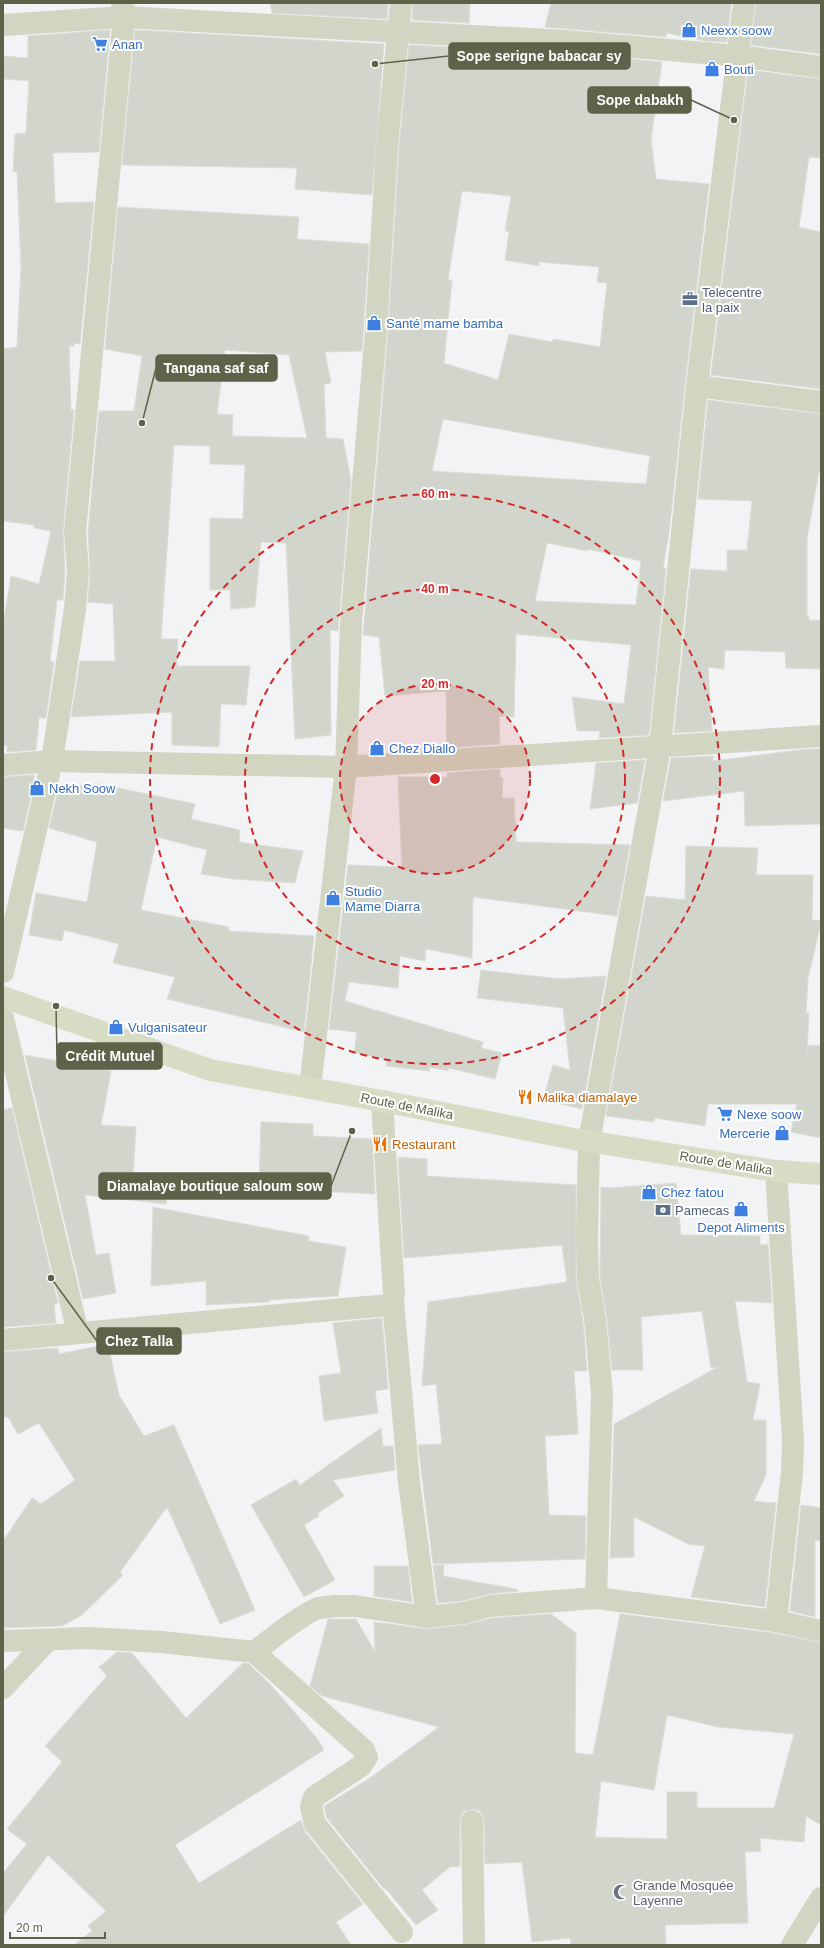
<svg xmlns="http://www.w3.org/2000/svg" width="824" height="1948" font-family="Arial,sans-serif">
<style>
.building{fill:#d2d5cc;stroke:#dbded6;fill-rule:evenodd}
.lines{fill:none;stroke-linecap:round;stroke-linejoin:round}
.street{stroke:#d2d5c2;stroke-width:22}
.secondary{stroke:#d6ddc4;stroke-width:22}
.ring{fill:none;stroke:#d62828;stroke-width:2;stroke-dasharray:7 5}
.labels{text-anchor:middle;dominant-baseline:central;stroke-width:4;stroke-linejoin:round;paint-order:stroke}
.shop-label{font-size:13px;fill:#366cbe;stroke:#fff;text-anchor:start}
.service-label{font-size:13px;fill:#4e5e75;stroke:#fff;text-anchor:start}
.food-label{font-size:13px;fill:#c56008;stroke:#fff;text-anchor:start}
.street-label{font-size:13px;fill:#5d6348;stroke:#fff}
.worship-label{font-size:13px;fill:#5b616d;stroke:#fff;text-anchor:start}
.centre{fill:#d62828;stroke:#fff;stroke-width:2}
.ring-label{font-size:12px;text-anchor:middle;font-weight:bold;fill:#d62828;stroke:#fff;stroke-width:4;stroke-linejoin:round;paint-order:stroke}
.leader{fill:none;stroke:#5d6348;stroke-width:1.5}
.callout-dot{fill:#5d6348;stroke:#fff;stroke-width:1.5}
.callout{fill:#5d6348;stroke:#5d6348;stroke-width:1.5}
.callout-label{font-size:14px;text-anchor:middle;font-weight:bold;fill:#fff}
</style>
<rect width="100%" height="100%" fill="#f2f3f5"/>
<!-- building -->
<g class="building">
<path d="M270,3h118l-1,16 -115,-6z"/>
<path d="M413,3h57l-1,20 -57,-3z"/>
<path d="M551,3h180l-4,39 -21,-1 -39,-8 -1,4 -121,-10z"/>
<path d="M756,3h65v51l-70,-9z"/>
<path d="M110,30l-11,122 -46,1 2,50 39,-1 -14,142 -6,-1v4l-5,-2 2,65h3l-11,121 2,40 -2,29h-6l-7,62h4l-8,56h-7l-3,32 -29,2v-6l-4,-1v-119l8,-50 28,8 12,-53 -17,-3v-3l-31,-4v-172l14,-2 4,-80 -4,-95 -4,-1 2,-37 11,-1 3,-52 -26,-2v-23l25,2v-22z"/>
<path d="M135,30l249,14 -12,151 -77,-6 2,-21 -175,-3z"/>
<path d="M409,45l81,4 49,5 1,-2 25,1 97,9 -11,77 5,40 53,5 -24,200 -16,149 -6,35h3l-17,167 -50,3 1,-7h-23l-5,-34 52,7 7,-59 -115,-11 -2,83 -15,-1 1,28 -53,4 -1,-57 -61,5 -6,-59 -16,-2 25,-303 11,-185zM462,191l49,5 -6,35 4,1 -4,28 34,6v-4l60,5 -2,15 10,1 -7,64 -47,-8 -1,3 -43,-8 -11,46 -54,-17 8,-83h-4zM443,419l207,37 -4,28 -214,-13zM547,543l41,8v-2l53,12 -5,44 -101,-4z"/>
<path d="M748,70l73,9v79l-12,-1 -10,70 22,5v157l-110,-14z"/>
<path d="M118,207l181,10 -2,22 72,5 -7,107 -37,1 6,31 -7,1 2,54 17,1 8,41 -13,151 -8,-1 1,105 -36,4 -9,-196 -25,-1 -6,65 -24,2 -1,-19h-20v-72l33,1 2,-54 -35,-1v-18l-36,-1 -13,194h17l-1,27h73l-4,39 -25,-1 -2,43 -47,-2v-33l-101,5 9,-56h35l-2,-57 -25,-2 2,-32 -2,-38 11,-121h35l8,-55 -37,-7zM225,350l64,5 18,83 -75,-2 1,-21 -16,-1z"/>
<path d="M708,400l113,14v58h-2l-12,66v78h2v4h12v49l-35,-1 -1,-16 -60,-2 -1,19 -16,-2 4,64 -38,2 17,-164 36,2v-21h20l5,-49 -54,-2z"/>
<path d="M807,749h14v75l-76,2 -1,-35 -81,10 8,-43 42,-2v5z"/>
<path d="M645,760l-8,43 -47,6 6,-46z"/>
<path d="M500,769v8l3,1 -1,20h12l2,44 114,3 -13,71 -144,-19 -1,61 -46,-9 -1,12 -25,-5 -2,32 -49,-6 -4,19 138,41 -2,6 21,5 -7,26 -46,-11 -1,3 -18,-4 -1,4 -43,-5 1,-7 -33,-6 3,-21 -28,-3 19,-164 54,2 -4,-90h49v-4z"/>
<path d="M34,775l-1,13 -10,43 -20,-3 1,-51z"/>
<path d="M99,784l96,20 -4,15 49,11 -1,12 64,9 -8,32 -62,-4 -32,-5 6,-24 -50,-13 -16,73 88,17 -1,4 86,5 -10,96 -137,-33 8,-22 -62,-14 6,-19 -55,-14 -2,11 -33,-6 7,-42 51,9 10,-60 -48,-14 10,-41z"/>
<path d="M686,846l72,2 -2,27h57l-1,45 9,1v2l-13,55 -2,35h3l-2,40 2,-8 12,1v92l-30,-6 6,-28h-89l-3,22 -50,-8 -1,4 -48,-6 40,-220 39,4z"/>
<path d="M481,970l79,9 46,-3 -24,133 -39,-9 10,-35 17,5 -7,-62 -86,-10z"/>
<path d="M25,1055l86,16 -10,54 35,2 -3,49 36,3 -3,25 -81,-9 11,60 13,-2 7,40 -33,6z"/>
<path d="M12,1108l46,195 -4,1 2,19 -53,4v-217z"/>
<path d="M261,1122l52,2v12l59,3 3,55 -116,-6z"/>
<path d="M398,1157l29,2v17l149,9v94l7,42 4,50h-13l4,63 -33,2 4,79 37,1 -1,43 -152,5 -15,-119 24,-1 -6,-60 -14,2 6,-84 139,-20 -5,-37 -158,13z"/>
<path d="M676,1183l5,52 79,1v9l8,-1 4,59 -37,-2 12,81 13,2 -7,36h13v55l-12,26 22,2 -11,104 -74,-10 14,-51 -17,-2 -54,-27v40l-24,1 4,-134 104,-57 -7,1 -9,-57 -61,6 2,53h-31l-5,-52 -7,-40 1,-91 9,1z"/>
<path d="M153,1207l156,29 -1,5 38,6 -8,49 -69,4v2l-63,3v-24l-55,5z"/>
<path d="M382,1318l6,71 -13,2 3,22 -54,8 -5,-45 22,-3 -8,-50z"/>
<path d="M108,1344l11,51 25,41 30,-11 81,185 -35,14 -53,-117 -47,65 3,3 -41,40 -20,11 -59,2v-87l29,-43 9,6 34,-24 -36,-57 -21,11 -10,-17h-5v-65l55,-4 1,6z"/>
<path d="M381,1428l2,18h10l2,24 -62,10 11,16 -26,17 1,3 -15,9 31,55 -31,17 -53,-92 45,-26 4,6z"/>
<path d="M801,1505l20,3v33l-6,-1v77l-25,-6z"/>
<path d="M433,1565h11l-1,11 73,13 3,2 -30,3 -27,7 -24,2z"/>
<path d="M374,1566h34l4,36 -38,-6z"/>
<path d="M551,1614l25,19 -1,120 18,2 27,-141 154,19 47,10v182l-15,-9 -2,26 -44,-4 1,13 -16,1 3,71 -83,2 1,20h-95l-1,-7 -38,4 -10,-80 -37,2 -1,-44 -2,-6 -4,-4 -6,-1 -7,2 -4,4 -1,6v45l-10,1 -28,23 16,20 -22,15 -31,-37 -1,1 -57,-71 -3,-12 46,-28 69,-51 -117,-31 -12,-10 18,-67h28l19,33 -1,-30 54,7 37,-4 27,-7zM667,1715l51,12 76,7 -20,74h-77v-16h-30v47l-72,-2 6,-56 53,9z"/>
<path d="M117,1652l15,1 54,65 57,-55 6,1 21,20 46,53 8,13 -149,95 24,38 102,-63 4,12 58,72 -27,18 15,23h-277l18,-14 -4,-5 18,-15 -58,-56 -45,61v-43l24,-29 -20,-15 55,-67 -17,-16 62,-70 -8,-9z"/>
</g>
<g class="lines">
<!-- street -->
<g class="street">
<path d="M3,25l121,-8 442,24 172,15 83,11"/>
<path d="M697,386l124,16"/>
<path d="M3,765l49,-4 294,6 475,-31"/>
<path d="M3,972l49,-211 23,-152 3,-38 -3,-39 49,-515 -2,-14"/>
<path d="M3,1018l75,315"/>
<path d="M310,1088l36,-321 5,-144 25,-292 11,-185 14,-143"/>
<path d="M382,1101l12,193 -1,7 16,181 18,135"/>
<path d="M776,1171l17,270 -1,31 -16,149"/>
<path d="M3,1340l385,-35 5,-4"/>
<path d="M596,1598l6,-204 -7,-75 -7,-40 -1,-42 2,-95 71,-395 37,-361 47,-383"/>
<path d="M3,1641l84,-3 74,4 93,10 110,98 3,7 -6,9 -47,31 -3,10 4,17 87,108"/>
<path d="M254,1652l34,-26 20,-13 10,-5 18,-2h19l72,11 37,-4 26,-7 106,-8 180,23 45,10"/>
<path d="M3,1688l45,-48"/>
<path d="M472,1821l2,124"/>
<path d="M792,1945l29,-47"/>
</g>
<!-- secondary -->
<path class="secondary" d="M3,997l207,73 172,31 192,38 202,32 45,3"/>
</g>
<!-- distance rings -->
<circle cx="435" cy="779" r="95" fill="#d62828" fill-opacity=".12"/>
<g class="ring">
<circle cx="435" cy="779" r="95"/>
<circle cx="435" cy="779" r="190"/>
<circle cx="435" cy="779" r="285"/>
</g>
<!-- icons -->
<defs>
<symbol id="shop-bare" viewBox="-9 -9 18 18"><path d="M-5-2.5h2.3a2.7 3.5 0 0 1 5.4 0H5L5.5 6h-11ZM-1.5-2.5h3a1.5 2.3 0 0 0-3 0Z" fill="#3f7fe0" stroke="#fff" stroke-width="2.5" paint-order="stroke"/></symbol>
<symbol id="supermarket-bare" viewBox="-9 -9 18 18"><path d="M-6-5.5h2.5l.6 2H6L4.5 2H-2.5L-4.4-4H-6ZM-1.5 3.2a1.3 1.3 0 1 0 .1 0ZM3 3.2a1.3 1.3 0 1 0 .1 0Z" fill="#3f7fe0" stroke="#fff" stroke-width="2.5" paint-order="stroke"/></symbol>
<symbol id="office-bare" viewBox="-9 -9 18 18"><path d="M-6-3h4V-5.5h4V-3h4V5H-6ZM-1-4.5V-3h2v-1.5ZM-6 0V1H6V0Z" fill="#5c6f8a" stroke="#fff" stroke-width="2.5" paint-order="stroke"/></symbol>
<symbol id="restaurant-bare" viewBox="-9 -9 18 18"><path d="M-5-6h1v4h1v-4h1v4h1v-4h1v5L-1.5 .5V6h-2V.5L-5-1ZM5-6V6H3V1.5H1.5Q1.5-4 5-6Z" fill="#e8710a" stroke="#fff" stroke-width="2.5" paint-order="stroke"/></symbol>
<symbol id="bank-bare" viewBox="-9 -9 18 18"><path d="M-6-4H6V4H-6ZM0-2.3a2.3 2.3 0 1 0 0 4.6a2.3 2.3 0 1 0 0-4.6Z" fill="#5c6f8a" stroke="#fff" stroke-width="2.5" paint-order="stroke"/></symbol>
<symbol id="mosque-bare" viewBox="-9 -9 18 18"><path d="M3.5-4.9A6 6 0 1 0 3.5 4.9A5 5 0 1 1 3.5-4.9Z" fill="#6b7280" stroke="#fff" stroke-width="2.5" paint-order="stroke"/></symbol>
</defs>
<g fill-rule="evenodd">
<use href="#shop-bare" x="678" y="19" width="22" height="22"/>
<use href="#supermarket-bare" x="89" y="33" width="22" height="22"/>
<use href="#shop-bare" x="701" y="58" width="22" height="22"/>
<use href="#office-bare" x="679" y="288" width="22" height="22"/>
<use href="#shop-bare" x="363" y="312" width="22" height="22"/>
<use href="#shop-bare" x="366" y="737" width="22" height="22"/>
<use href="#shop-bare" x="26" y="777" width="22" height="22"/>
<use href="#shop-bare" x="322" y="887" width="22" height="22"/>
<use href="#shop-bare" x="105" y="1016" width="22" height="22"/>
<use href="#restaurant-bare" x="514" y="1086" width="22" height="22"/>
<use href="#supermarket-bare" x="714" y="1103" width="22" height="22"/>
<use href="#shop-bare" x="771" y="1122" width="22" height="22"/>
<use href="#restaurant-bare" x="369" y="1133" width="22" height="22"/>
<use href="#shop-bare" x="638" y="1181" width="22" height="22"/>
<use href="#shop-bare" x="730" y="1198" width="22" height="22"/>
<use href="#bank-bare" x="652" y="1199" width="22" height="22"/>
<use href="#mosque-bare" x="610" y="1881" width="22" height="22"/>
</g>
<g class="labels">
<!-- shop labels -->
<g class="shop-label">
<text x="701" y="30">Neexx soow</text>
<text x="112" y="44">Anan</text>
<text x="724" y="69">Bouti</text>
<text x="386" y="323">Santé mame bamba</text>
<text x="389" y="748">Chez Diallo</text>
<text x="49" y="788">Nekh Soow</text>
<text x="345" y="891">Studio<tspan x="345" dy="15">Mame Diarra</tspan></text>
<text x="128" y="1027">Vulganisateur</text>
<text x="737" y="1114">Nexe soow</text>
<text x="770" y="1133" text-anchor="end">Mercerie</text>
<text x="661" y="1192">Chez fatou</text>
<text x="741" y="1227" text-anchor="middle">Depot Aliments</text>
</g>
<!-- service labels -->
<g class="service-label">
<text x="702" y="292">Telecentre<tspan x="702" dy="15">la paix</tspan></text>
<text x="675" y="1210">Pamecas</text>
</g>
<!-- food labels -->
<g class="food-label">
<text x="537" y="1097">Malika diamalaye</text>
<text x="392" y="1144">Restaurant</text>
</g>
<!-- street labels -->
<g class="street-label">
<text transform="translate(407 1106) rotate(11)">Route de Malika</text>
<text transform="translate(726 1163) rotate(9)">Route de Malika</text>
</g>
<!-- worship labels -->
<g class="worship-label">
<text x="633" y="1885">Grande Mosquée<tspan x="633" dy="15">Layenne</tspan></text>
</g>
</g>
<circle cx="435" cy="779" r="6" class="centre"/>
<g class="ring-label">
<text x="435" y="498">60 m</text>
<text x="435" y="593">40 m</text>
<text x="435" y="688">20 m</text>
</g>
<!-- callouts -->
<path class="leader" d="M375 64L449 56M734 120L691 100M142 423L156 368M56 1006L57 1056M352 1131L331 1186M51 1278L97 1341"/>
<g class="callout-dot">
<circle cx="375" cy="64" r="4"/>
<circle cx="734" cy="120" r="4"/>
<circle cx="142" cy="423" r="4"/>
<circle cx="56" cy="1006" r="4"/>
<circle cx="352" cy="1131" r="4"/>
<circle cx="51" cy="1278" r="4"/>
</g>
<g class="callout">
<rect x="449" y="43" width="181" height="26" rx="4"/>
<rect x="588" y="87" width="103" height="26" rx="4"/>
<rect x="156" y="355" width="121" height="26" rx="4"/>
<rect x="57" y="1043" width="105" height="26" rx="4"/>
<rect x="99" y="1173" width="232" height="26" rx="4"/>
<rect x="97" y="1328" width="84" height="26" rx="4"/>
</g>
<g class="callout-label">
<text x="539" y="61">Sope serigne babacar sy</text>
<text x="640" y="105">Sope dabakh</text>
<text x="216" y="373">Tangana saf saf</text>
<text x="110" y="1061">Crédit Mutuel</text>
<text x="215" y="1191">Diamalaye boutique saloum sow</text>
<text x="139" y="1346">Chez Talla</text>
</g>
<!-- border -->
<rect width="824" height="1948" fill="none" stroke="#5d6348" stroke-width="8"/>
<!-- scale -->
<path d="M10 1932v6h95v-6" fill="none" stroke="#5d6348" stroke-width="2"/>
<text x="16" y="1932" font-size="12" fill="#5d6348" stroke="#ffffff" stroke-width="3" paint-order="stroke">20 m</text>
</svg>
